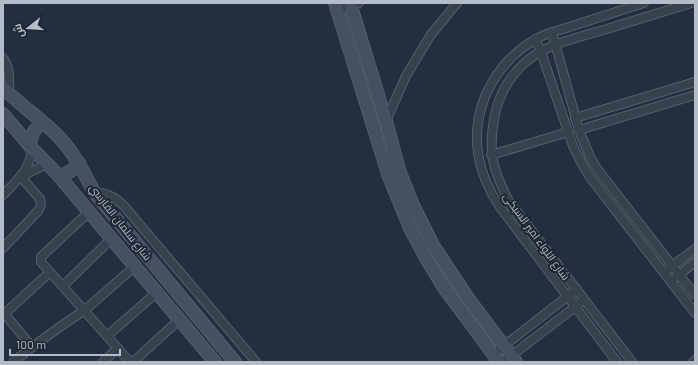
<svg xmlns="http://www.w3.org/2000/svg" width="698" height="365" font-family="Barlow,Cairo,sans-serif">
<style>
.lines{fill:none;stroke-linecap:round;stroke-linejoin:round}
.street-casing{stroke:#565f6c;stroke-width:10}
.secondary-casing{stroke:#565f6c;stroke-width:14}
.street{stroke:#38414e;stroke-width:8}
.secondary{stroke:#465061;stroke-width:12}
.labels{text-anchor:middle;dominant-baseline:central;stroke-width:4;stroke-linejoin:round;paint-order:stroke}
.street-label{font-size:11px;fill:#b4bcc9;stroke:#1d2633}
</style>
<rect width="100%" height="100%" fill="#242f3e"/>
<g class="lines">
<defs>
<g id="street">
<path d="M337,10l22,-7"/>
<path d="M552,32l27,98 11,27 8,13 97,125"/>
<path d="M535,39l6,13 32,94 8,16 8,14 106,137"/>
<path d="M3,58c8,11 6,23 6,36"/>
<path d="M575,118l120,-36"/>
<path d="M386,121l20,-45 24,-40 27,-33"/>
<path d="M579,130l116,-35"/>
<path d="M491,155l77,-23"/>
<path d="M22,177l10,-6 15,-7"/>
<path d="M94,192c13,1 21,5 30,14l132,156"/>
<path d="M3,195c16,-17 24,-22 30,-46"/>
<path d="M89,212l-46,43 -2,2v5l89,100"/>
<path d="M3,248l36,-38 2,-5 -1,-6 -19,-22"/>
<path d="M668,269l27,-20"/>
<path d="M675,278l20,-16"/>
<path d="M63,286l48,-47"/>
<path d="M3,312l29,35"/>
<path d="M3,315l47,-43"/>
<path d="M107,336l49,-43"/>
<path d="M500,349l77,-60"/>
<path d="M13,362c23,-18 47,-36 72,-52l49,-43"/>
<path d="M103,362l15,-14"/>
<path d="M133,362l46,-42"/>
<path d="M503,362l76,-58"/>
<path d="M617,362l-117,-155c-11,-16 -19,-34 -22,-54 -7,-49 21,-97 66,-118l100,-32"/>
<path d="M632,362l-123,-161c-16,-30 -21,-48 -15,-82 6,-34 27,-61 60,-74 17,-6 35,-11 53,-16 28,-9 56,-17 84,-26"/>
<path d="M693,362l2,-2"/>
</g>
<g id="secondary">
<path d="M335,3l53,171 22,54 16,30 17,28 56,76"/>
<path d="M350,3l36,118 13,49 14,35 20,40 37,56 46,61"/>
<path d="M3,88c17,17 37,30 54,47 16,16 26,36 37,57l141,170"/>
<path d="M3,114l27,32 29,30 156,186"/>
<path d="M30,146c1,-11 4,-18 13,-23"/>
<path d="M59,176c8,-2 15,-6 20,-13"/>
</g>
</defs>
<!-- street casing -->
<use href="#street" class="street-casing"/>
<!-- secondary casing -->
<use href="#secondary" class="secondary-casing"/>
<!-- street -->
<use href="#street" class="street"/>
<!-- secondary -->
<use href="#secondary" class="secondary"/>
</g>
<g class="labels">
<!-- street labels -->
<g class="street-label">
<text transform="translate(121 222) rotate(52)">شارع سلمان الفارسي</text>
<text transform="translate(537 236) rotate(54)">شارع اللواء امير السبكى</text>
</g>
</g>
<!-- border -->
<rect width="698" height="365" fill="none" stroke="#b4bcc9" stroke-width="8"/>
<!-- north arrow -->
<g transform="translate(28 28) rotate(253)" stroke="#1d2633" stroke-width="3" paint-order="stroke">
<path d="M0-3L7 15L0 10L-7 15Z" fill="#b4bcc9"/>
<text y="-6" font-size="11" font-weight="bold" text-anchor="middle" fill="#b4bcc9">ش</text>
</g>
<!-- scale -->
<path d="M10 349v6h110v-6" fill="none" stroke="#b4bcc9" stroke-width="2"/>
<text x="16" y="349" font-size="12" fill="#b4bcc9" stroke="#1d2633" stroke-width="3" paint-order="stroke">100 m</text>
</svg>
